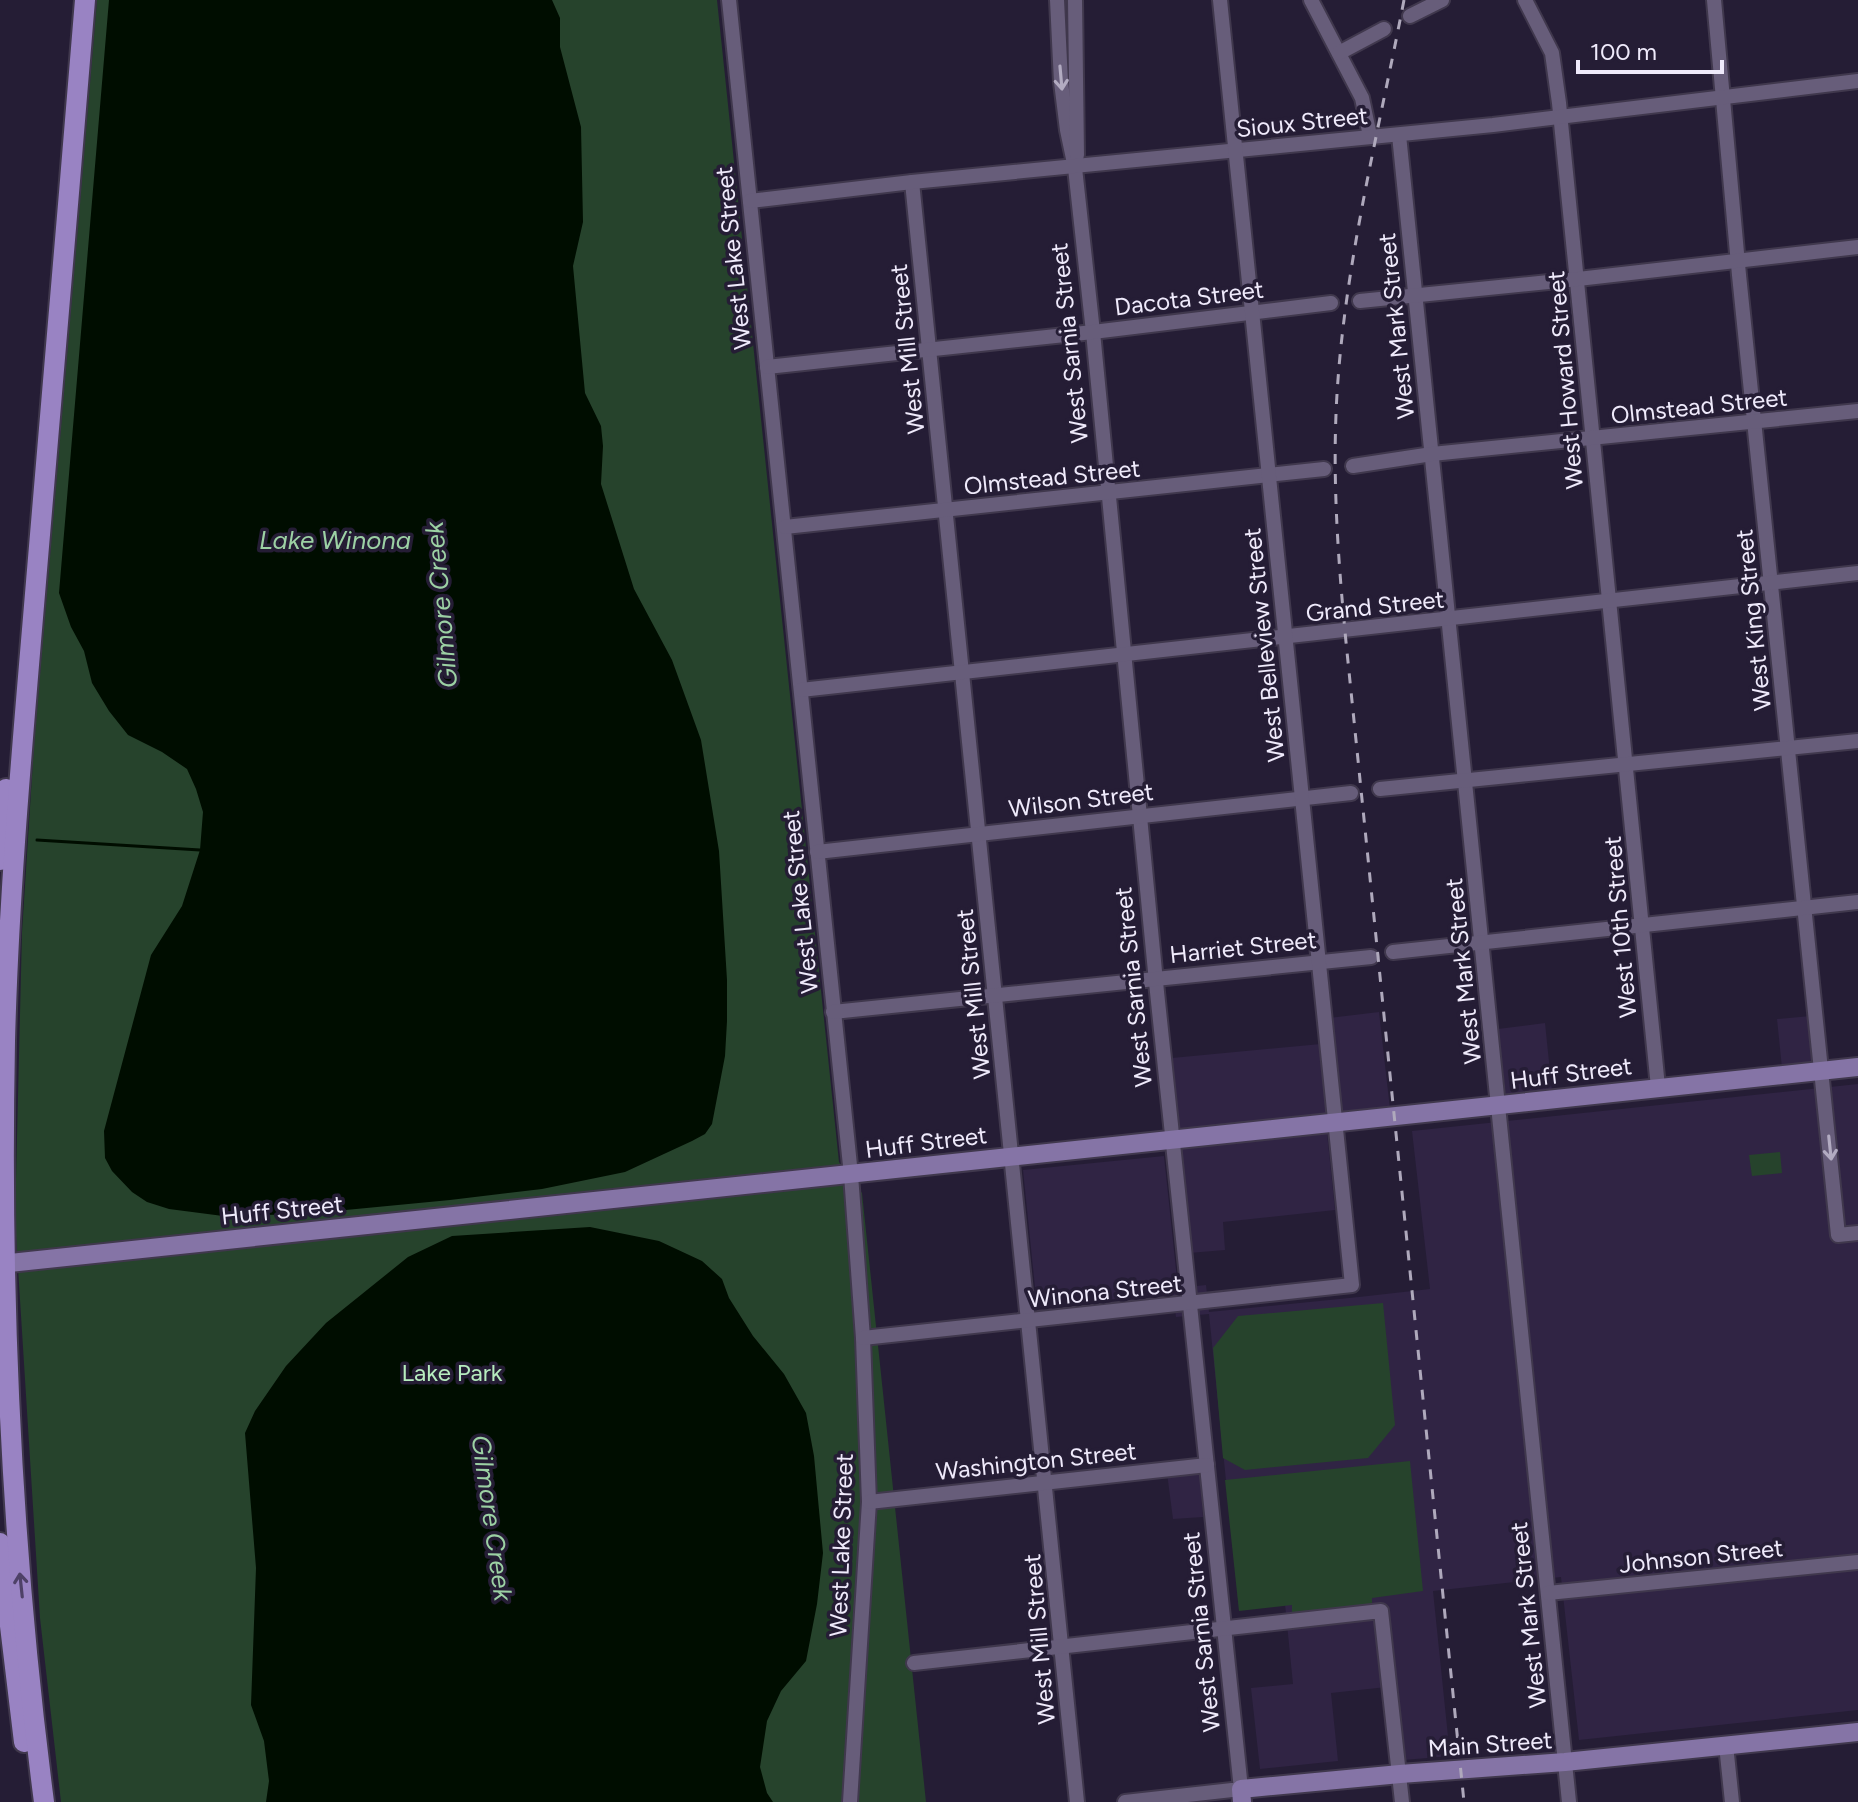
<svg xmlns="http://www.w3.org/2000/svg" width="1858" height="1802" font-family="Figtree,sans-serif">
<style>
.built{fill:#302444}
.green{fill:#26432c}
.water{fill:#000d00}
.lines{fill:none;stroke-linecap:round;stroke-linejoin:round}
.stream{stroke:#000d00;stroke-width:3}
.minor-casing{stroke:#40384d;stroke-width:18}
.major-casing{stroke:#40384d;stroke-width:22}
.highway-casing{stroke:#40384d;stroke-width:24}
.minor{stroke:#675d7a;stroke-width:14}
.major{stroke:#8574a6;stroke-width:18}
.highway{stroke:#9983c3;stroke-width:20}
.rail{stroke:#afa9bc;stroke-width:3;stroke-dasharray:10 10;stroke-linecap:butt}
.oneway{stroke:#b2abc1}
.oneway2{stroke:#4e4167}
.labels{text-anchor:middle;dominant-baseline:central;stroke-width:7;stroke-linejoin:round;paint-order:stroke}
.street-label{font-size:24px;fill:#efeafb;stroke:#251d35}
.park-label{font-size:24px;fill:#b6ecbf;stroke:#251d35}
.water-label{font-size:26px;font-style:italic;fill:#9cd1a4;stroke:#251d35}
</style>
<rect width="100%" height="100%" fill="#251d35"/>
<!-- built -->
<g class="built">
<path d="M1379,1012l11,97 -50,6 -11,-97z"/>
<path d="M1811,1016l4,49 -33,3 -5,-49z"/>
<path d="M1545,1023l7,68 -46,5 -8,-67z"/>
<path d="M1321,1044l8,74 -149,14 -8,-74z"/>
<path d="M1858,1084v626l-279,30 -18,-163 -128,14 17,165 -46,4 -8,-74 -65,7 7,68 -78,8 -9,-81 42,-4 -8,-80 -46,4 -30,-294 -33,3 -3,-24 -136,14 -14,-137 141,-14 14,132 28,-3 3,27 150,-15 71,-8 -18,-158z"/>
<path d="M1327,1133l8,77 -112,12 2,28 -36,3 -11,-104z"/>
<path d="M1199,1469l4,48 -30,2 -6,-46z"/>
</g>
<!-- green -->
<g class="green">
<path d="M97,0h620l122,1162 23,31 64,609h-865l-21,-184 -25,-398 7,-288 12,-187z"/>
<path d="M1780,1152l2,21 -30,3 -3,-21z"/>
<path d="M1383,1303l12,122 -27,33 -123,12 -22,-12 -10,-110 25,-32z"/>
<path d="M1410,1461l13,130 -51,7v10l-80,7v-10l-53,6 -14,-131z"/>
</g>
<!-- water -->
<g class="water">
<path d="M109,0h443l8,18v29l21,80 2,95 -10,44 12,127 16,33 2,20 -2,38 33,105 38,71 29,80 18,111 8,129v41l-2,35 -13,68 -7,10 -13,7 -67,31 -83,17 -92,11 -146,14 -81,2 -54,-7 -22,-7 -15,-10 -20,-21 -7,-13 -1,-27 47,-176 31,-49 18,-56 3,-38 -7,-23 -9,-20 -25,-17 -34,-17 -19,-24 -17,-28 -8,-32 -13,-24 -12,-34z"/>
<path d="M590,1227l69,14 43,20 20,18 7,19 24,38 31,38 22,39 8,43 9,97 -6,51 -11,57 -25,30 -14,30 -7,46 7,26 6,9h-507l3,-21 -5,-40 -13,-36 5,-137 -11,-135 10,-22 31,-45 40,-43 82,-66 44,-21z"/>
</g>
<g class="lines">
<!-- stream -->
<path class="stream" d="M37,840l163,10"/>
<defs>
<g id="minor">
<path d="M729,0l122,1175 12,163 6,164 -19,300"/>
<path d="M1057,0l4,82 6,48 8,38 18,164 64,660 84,797 -116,13"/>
<path d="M1075,0l2,155"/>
<path d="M1311,0l51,98 8,38"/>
<path d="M1525,0l27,53 7,50 99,984"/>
<path d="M1714,0l25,275 99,960 20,-2"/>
<path d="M1410,16l32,-16"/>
<path d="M1339,53l45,-24"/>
<path d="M1399,135l170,1667"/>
<path d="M912,182l165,1620"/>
<path d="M750,201l162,-19 581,-57 365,-44"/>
<path d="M1360,301l218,-22 280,-32"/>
<path d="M767,367l326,-35 238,-29"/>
<path d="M1353,466l79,-12 426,-43"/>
<path d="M785,527l539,-58"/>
<path d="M801,690l1057,-117"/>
<path d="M1380,789l478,-48"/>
<path d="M817,852l534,-59"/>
<path d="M1393,952l465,-50"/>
<path d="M833,1012l538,-55"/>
<path d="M863,1338l489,-53 -132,-1285"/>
<path d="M869,1502l338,-37"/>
<path d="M1548,1593l310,-31"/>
<path d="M914,1663l467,-52 21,191"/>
<path d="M1726,1745l6,57"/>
</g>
<g id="major">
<path d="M0,1264l1858,-197"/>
<path d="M1242,1802l-1,-13 159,-15 165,-12 293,-30"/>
</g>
<g id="highway">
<path d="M0,860l6,-71"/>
<path d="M0,1543l24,199"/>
<path d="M44,1802c-33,-252 -44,-507 -39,-761 4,-157 19,-314 32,-471 17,-190 32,-380 48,-570"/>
</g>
</defs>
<!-- minor casing -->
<use href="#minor" class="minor-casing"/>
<!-- major casing -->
<use href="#major" class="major-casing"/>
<!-- highway casing -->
<use href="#highway" class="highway-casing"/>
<!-- minor -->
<use href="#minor" class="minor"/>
<!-- major -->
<use href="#major" class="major"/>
<!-- highway -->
<use href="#highway" class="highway"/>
<!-- rail -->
<path class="rail" d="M1404,0c-25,130 -59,262 -67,394 -5,83 1,165 9,248l118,1160"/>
</g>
<!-- one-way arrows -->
<defs><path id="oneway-shaft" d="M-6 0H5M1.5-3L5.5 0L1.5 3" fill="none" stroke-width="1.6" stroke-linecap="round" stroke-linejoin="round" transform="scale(2)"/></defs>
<g class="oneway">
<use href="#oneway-shaft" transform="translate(1061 78) rotate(85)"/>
<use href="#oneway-shaft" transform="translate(1830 1148) rotate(84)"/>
</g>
<use class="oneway2" href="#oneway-shaft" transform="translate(21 1585) rotate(-96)"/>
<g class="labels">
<!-- street labels -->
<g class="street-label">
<text transform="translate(1302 122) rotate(-6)">Sioux Street</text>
<text transform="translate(733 258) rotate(-96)">West Lake Street</text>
<text transform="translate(1189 298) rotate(-7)">Dacota Street</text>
<text transform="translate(1396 326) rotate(-96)">West Mark Street</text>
<text transform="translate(1069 343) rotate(-96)">West Sarnia Street</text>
<text transform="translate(907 349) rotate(-96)">West Mill Street</text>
<text transform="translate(1565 380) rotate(-95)">West Howard Street</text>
<text transform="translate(1699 406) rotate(-6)">Olmstead Street</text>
<text transform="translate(1052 477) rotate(-6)">Olmstead Street</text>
<text transform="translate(1375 606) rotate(-6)">Grand Street</text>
<text transform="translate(1753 620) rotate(-96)">West King Street</text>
<text transform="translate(1264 645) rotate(-96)">West Belleview Street</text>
<text transform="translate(1081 800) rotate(-7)">Wilson Street</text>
<text transform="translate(800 902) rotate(-96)">West Lake Street</text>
<text transform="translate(1620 927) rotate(-95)">West 10th Street</text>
<text transform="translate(1243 947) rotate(-6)">Harriet Street</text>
<text transform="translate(1463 971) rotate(-96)">West Mark Street</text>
<text transform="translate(1133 987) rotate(-96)">West Sarnia Street</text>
<text transform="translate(973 994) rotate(-96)">West Mill Street</text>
<text transform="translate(1571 1073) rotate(-7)">Huff Street</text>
<text transform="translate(926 1142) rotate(-7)">Huff Street</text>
<text transform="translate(282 1210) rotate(-6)">Huff Street</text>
<text transform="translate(1105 1291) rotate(-6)">Winona Street</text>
<text transform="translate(1036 1461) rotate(-6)">Washington Street</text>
<text transform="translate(841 1545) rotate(-88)">West Lake Street</text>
<text transform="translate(1701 1556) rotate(-6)">Johnson Street</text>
<text transform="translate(1528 1615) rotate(-96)">West Mark Street</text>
<text transform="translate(1201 1632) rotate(-96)">West Sarnia Street</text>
<text transform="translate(1039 1639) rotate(-95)">West Mill Street</text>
<text transform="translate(1490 1744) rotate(-4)">Main Street</text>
</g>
<!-- park labels -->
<g class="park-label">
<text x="452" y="1372">Lake Park</text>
</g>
<!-- water labels -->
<g class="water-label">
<text x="335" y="540">Lake Winona</text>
<text transform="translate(441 605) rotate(-95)">Gilmore Creek</text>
<text transform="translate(492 1518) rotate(82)">Gilmore Creek</text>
</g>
</g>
<!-- scale -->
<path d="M1578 60v12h144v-12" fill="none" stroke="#efeafb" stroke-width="4"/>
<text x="1590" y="60" font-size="24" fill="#efeafb" stroke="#251d35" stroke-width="6" paint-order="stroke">100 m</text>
</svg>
